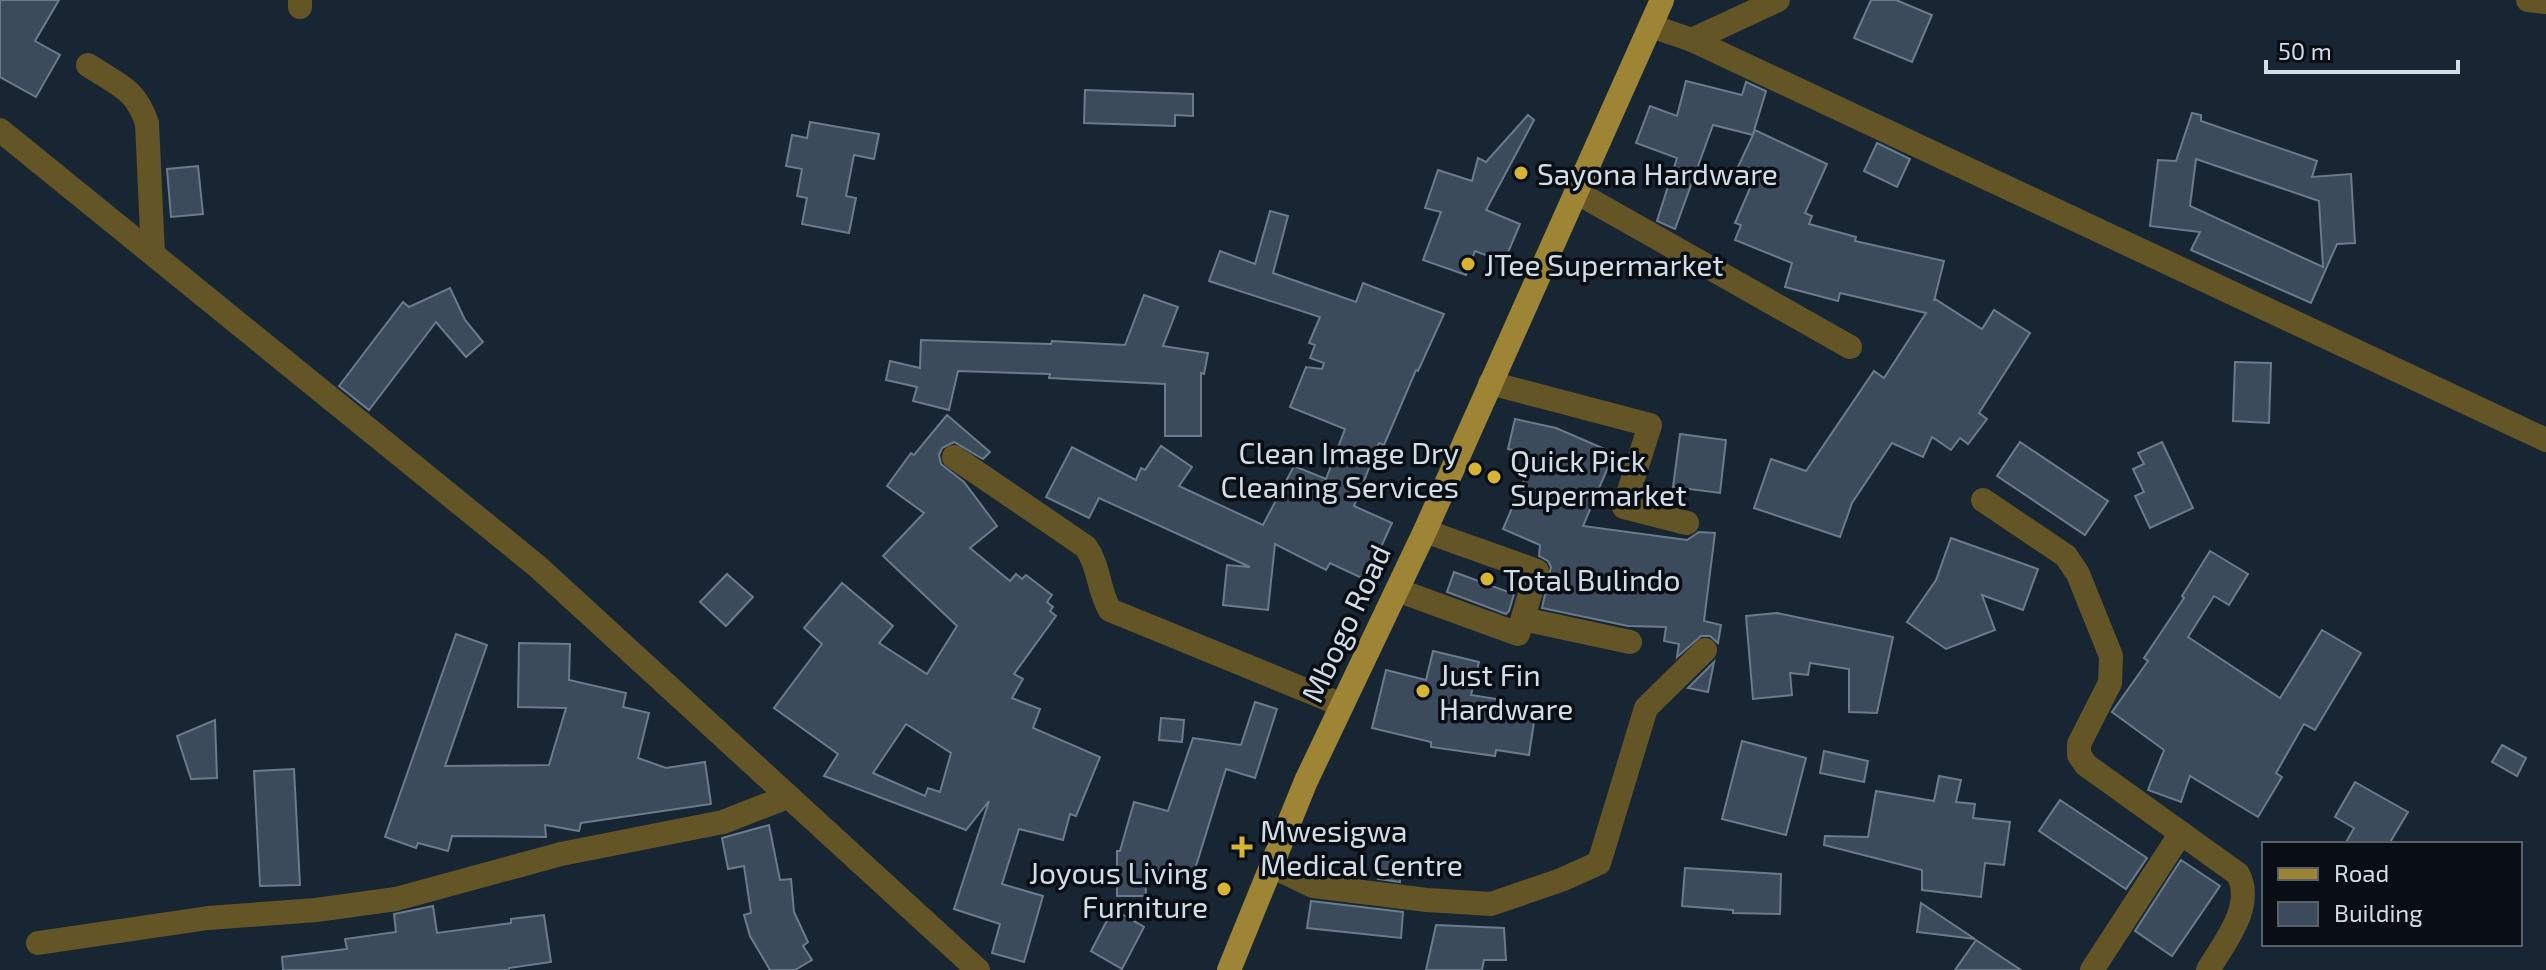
<svg xmlns="http://www.w3.org/2000/svg" width="2546" height="970" font-family="'Exo 2',sans-serif">
<style>
.building{fill:#3c4b5b;stroke:#6a7b8c;stroke-width:2;fill-rule:evenodd}
.lines{fill:none;stroke-linecap:round;stroke-linejoin:round}
.minor{stroke:#635526;stroke-width:24}
.major{stroke:#9d8535;stroke-width:24}
.poi-dot{fill:#d7b434;stroke:#080e14;stroke-width:3}
.labels{text-anchor:middle;dominant-baseline:central;stroke-width:7;stroke-linejoin:round;paint-order:stroke}
.poi-label{font-size:30px;fill:#d3dde6;stroke:#080e14;text-anchor:start}
.street-label{font-size:30px;fill:#d3dde6;stroke:#080e14}
</style>
<rect width="100%" height="100%" fill="#182634"/>
<!-- building -->
<g class="building">
<path d="M0,0h59l-24,41 25,14 -24,42 -36,-20z"/>
<path d="M1871,0h25l36,15 -20,47 -58,-24z"/>
<path d="M1686,81l56,14 4,-13 20,9 -13,43 2,-4 72,34 -22,49 7,3 -3,8 47,13 -1,4 89,20 -10,40 1,-2 47,30 12,-19 36,23 -51,80 8,6 -19,25 -8,-6 -9,12 -19,-13 -9,20 -31,-14 -40,60 -12,34 -86,-29 17,-49 35,12 68,-100 10,7 42,-65 -86,-20 -2,8 -53,-14 7,-24 -57,-23 6,-15 -6,-2 19,-44 -18,-8 17,-36 -40,-10 -38,104 -18,-8 20,-63 -41,-15 14,-37 27,10z"/>
<path d="M1085,90l108,4v22l-18,-1v11l-91,-3z"/>
<path d="M2192,113l9,2v6l116,40 -5,16 39,-3 4,69 -18,1 -26,59 -120,-53 9,-18 -50,-6 8,-66 18,1zM2196,159l123,42 4,66 -133,-61z"/>
<path d="M1528,115l6,5 -48,90 34,14 -16,38 -29,-11 -9,24 -43,-15 18,-48 -16,-4 13,-38 34,11 6,-23 8,4z"/>
<path d="M810,122l69,12 -5,25 -20,-4 -8,41 10,2 -7,35 -47,-9 5,-26 -10,-2 5,-27 -16,-3 6,-31 15,3z"/>
<path d="M1877,143l33,16 -13,28 -33,-16z"/>
<path d="M198,166l5,48 -32,3 -4,-48z"/>
<path d="M1270,211l18,5 -15,57 83,29 7,-19 81,31 -26,57 -2,-1 -32,75 -5,-2 -25,63 38,17 -26,57 -36,-17 -4,7 -51,-26 -7,66 -45,-5 4,-40 23,2 -151,-69 -10,20 -43,-21 26,-50 64,33 5,-12 4,2 16,-24 31,21 -13,19 84,39 31,-59 32,13 19,-50 -55,-22 16,-40 16,2 2,-6 -14,-5 5,-13 -6,-2 11,-26 -111,-36 11,-30 35,13z"/>
<path d="M450,288l15,32 18,22 -17,15 -30,-35 -67,88 -30,-24 64,-84 6,5z"/>
<path d="M1144,295l34,12 -15,39 45,7 -4,21 -3,-1v63h-36v-52l-116,-6 1,-4 -92,-3 -9,39 -36,-9 4,-14 -31,-7 4,-19 30,7 1,-28 130,4 1,-3 73,4z"/>
<path d="M2235,362l36,1 -2,60 -36,-2z"/>
<path d="M947,415l43,37 -7,7 -29,-17 -12,6 -3,7 2,9 23,18 33,44 -27,22 40,33 6,-7 6,5 4,-4 26,20 -5,7 6,5 -3,4 6,5 -42,58 9,5 -11,19 28,11 -7,19 67,29 -24,59 -6,-2 -7,26 -44,-11 -17,55 41,12 -19,66 -32,-9 8,-29 -46,-15 35,-108 -23,29 -142,-54 14,-22 -64,-46 48,-64 -18,-16 38,-45 51,43 -14,17 48,31 30,-48 -74,-70 41,-43 -37,-27 24,-33 3,2zM906,724l45,29 -11,39 -12,-4 -3,8 -52,-23z"/>
<path d="M1515,419l41,9 58,25 -31,73 104,14 12,-8 16,1 -11,88 17,4 -3,18 -8,-7h-9l-24,21 2,-13 -15,-3 2,-14 -38,-1 -86,-18 9,-41 -3,-6 -9,-5 1,-11 -37,-16 32,-74 -27,-6z"/>
<path d="M1680,434l46,6 -6,53 -47,-6z"/>
<path d="M2020,442l88,59 -23,34 -88,-59z"/>
<path d="M2162,442l31,66 -43,20 -15,-32 9,-4 -11,-23 11,-5 -6,-11z"/>
<path d="M1951,538l87,31 -15,41 -41,-15 13,35 -49,19 -39,-27 29,-42z"/>
<path d="M2210,551l38,23 -19,31 -15,-9 -26,41 92,61 42,-68 39,23 -46,77 -11,-6 -28,49 6,4 -24,40 -68,-41 -9,26 -33,-12 16,-40 -52,-38 36,-51 -4,-3 40,-60 -2,-2z"/>
<path d="M1454,572l60,22 -5,17 -3,3 -59,-22z"/>
<path d="M727,574l26,23 -27,29 -26,-24z"/>
<path d="M1777,613l116,24 -16,76 -28,-1v-43l-39,-6 -2,12 -18,-2 2,22 -39,4 -7,-83z"/>
<path d="M456,634l31,11 -42,121 104,-1 17,-57 -48,-1 1,-64 51,1 -1,36 57,13 -3,14 26,6 -11,45 28,10 39,-6 6,42 -130,19 -2,8 -34,-6 1,12 -94,-1 -4,15 -30,-8 -2,5 -31,-11z"/>
<path d="M1433,651l46,11 -8,33 32,5v4l33,5 -7,46 -33,-5 -1,6 -64,-9v-5l-59,-14 14,-58 40,10z"/>
<path d="M1714,662l-6,30 -20,-4z"/>
<path d="M1255,702l22,7 -22,69 -29,-9 -34,110 -47,-10 1,27h-29v-45h3l14,-49 34,9 25,-73 48,7z"/>
<path d="M1161,718l23,2 -2,22 -23,-2z"/>
<path d="M215,720l2,58 -26,1 -14,-43z"/>
<path d="M1742,741l64,17 -20,77 -64,-16z"/>
<path d="M2502,745l24,13 -9,18 -25,-14z"/>
<path d="M1824,751l44,10 -4,21 -44,-9z"/>
<path d="M294,769l6,116 -40,1 -6,-115z"/>
<path d="M1939,776l22,4 -5,22 19,2 -2,14 37,4 -6,43 -19,-2 -4,34 -59,-7v-20l-98,-25 1,-9 43,1 8,-46 58,10z"/>
<path d="M2355,782l53,30 -19,32h-44l9,-16 -19,-11z"/>
<path d="M2060,800l87,58 -21,31 -87,-58z"/>
<path d="M769,825l11,55 11,-1 3,33 14,30 -5,4 9,14 -17,10h-25l-20,-34 -6,-21 7,-2 -7,-47 -16,3 -6,-31z"/>
<path d="M1378,860h21l1,22 -22,-3z"/>
<path d="M2181,860l39,26 -48,70 -37,-25z"/>
<path d="M1685,868l96,6 -1,40 -47,-1v-3l-51,-4z"/>
<path d="M1311,901l92,11 -2,26 -94,-10z"/>
<path d="M1921,903l54,36 -58,-7z"/>
<path d="M433,906l4,27 74,-10v-4l33,-4 7,47 -42,6v2h-226l-1,-13 65,-8 -2,-10 51,-7 -2,-18z"/>
<path d="M1113,909l31,18 -22,42 -31,-18z"/>
<path d="M1436,925l68,3 2,32h-22l-2,10h-56z"/>
<path d="M1976,940l45,30h-66z"/>
</g>
<g class="lines">
<!-- minor -->
<g class="minor">
<path d="M300,0v7"/>
<path d="M2528,0l18,2"/>
<path d="M1651,26l41,14 854,400"/>
<path d="M1692,40l86,-40"/>
<path d="M88,65c30,20 47,23 59,58l6,131"/>
<path d="M0,130l537,436 441,404"/>
<path d="M1576,192l274,155"/>
<path d="M1490,383l160,42 -26,82 63,16"/>
<path d="M954,457l132,90c14,20 12,44 24,63l232,95"/>
<path d="M1983,500l83,56 12,18 33,82 -1,27 -31,61v11l7,10 152,109c17,32 -14,69 -30,96"/>
<path d="M1397,590l121,44 19,-63 -112,-40"/>
<path d="M1523,619l107,23"/>
<path d="M1271,866l42,20 114,14 64,4 70,-24 38,-17 47,-155 59,-58"/>
<path d="M38,943l170,-25 108,-8 80,-11 165,-45 162,-32 64,-25"/>
<path d="M2092,970l89,-137"/>
</g>
<!-- major -->
<path class="major" d="M1229,970l77,-189 119,-250 237,-531"/>
</g>
<!-- markers -->
<g class="poi-dot">
<circle cx="1521" cy="173" r="8"/>
<circle cx="1468" cy="264" r="8"/>
<circle cx="1475" cy="469" r="8"/>
<circle cx="1494" cy="477" r="8"/>
<circle cx="1487" cy="579" r="8"/>
<circle cx="1423" cy="691" r="8"/>
<path d="M1238 835h8v8h8v8h-8v8h-8v-8h-8v-8h8z"/>
<circle cx="1224" cy="889" r="8"/>
</g>
<g class="labels">
<!-- poi labels -->
<g class="poi-label">
<text x="1537" y="173">Sayona Hardware</text>
<text x="1484" y="264">JTee Supermarket</text>
<text x="1459" y="452" text-anchor="end">Clean Image Dry<tspan x="1459" dy="34">Cleaning Services</tspan></text>
<text x="1510" y="460">Quick Pick<tspan x="1510" dy="34">Supermarket</tspan></text>
<text x="1503" y="579">Total Bulindo</text>
<text x="1439" y="674">Just Fin<tspan x="1439" dy="34">Hardware</tspan></text>
<text x="1260" y="830">Mwesigwa<tspan x="1260" dy="34">Medical Centre</tspan></text>
<text x="1208" y="872" text-anchor="end">Joyous Living<tspan x="1208" dy="34">Furniture</tspan></text>
</g>
<!-- street labels -->
<g class="street-label">
<text transform="translate(1345 623) rotate(-65)">Mbogo Road</text>
</g>
</g>
<!-- legend -->
<rect x="2262" y="842" width="260" height="104" fill="#080e14" stroke="#596168" stroke-width="2"/>
<rect x="2278" y="868" width="40" height="12" fill="#9d8535" stroke="#596168" stroke-width="2"/>
<text x="2334" y="882" font-size="24" fill="#d3dde6">Road</text>
<rect x="2278" y="902" width="40" height="24" fill="#3c4b5b" stroke="#596168" stroke-width="2"/>
<text x="2334" y="922" font-size="24" fill="#d3dde6">Building</text>
<!-- scale -->
<path d="M2266 60v12h192v-12" fill="none" stroke="#d3dde6" stroke-width="4"/>
<text x="2278" y="60" font-size="24" fill="#d3dde6" stroke="#080e14" stroke-width="6" paint-order="stroke">50 m</text>
</svg>
